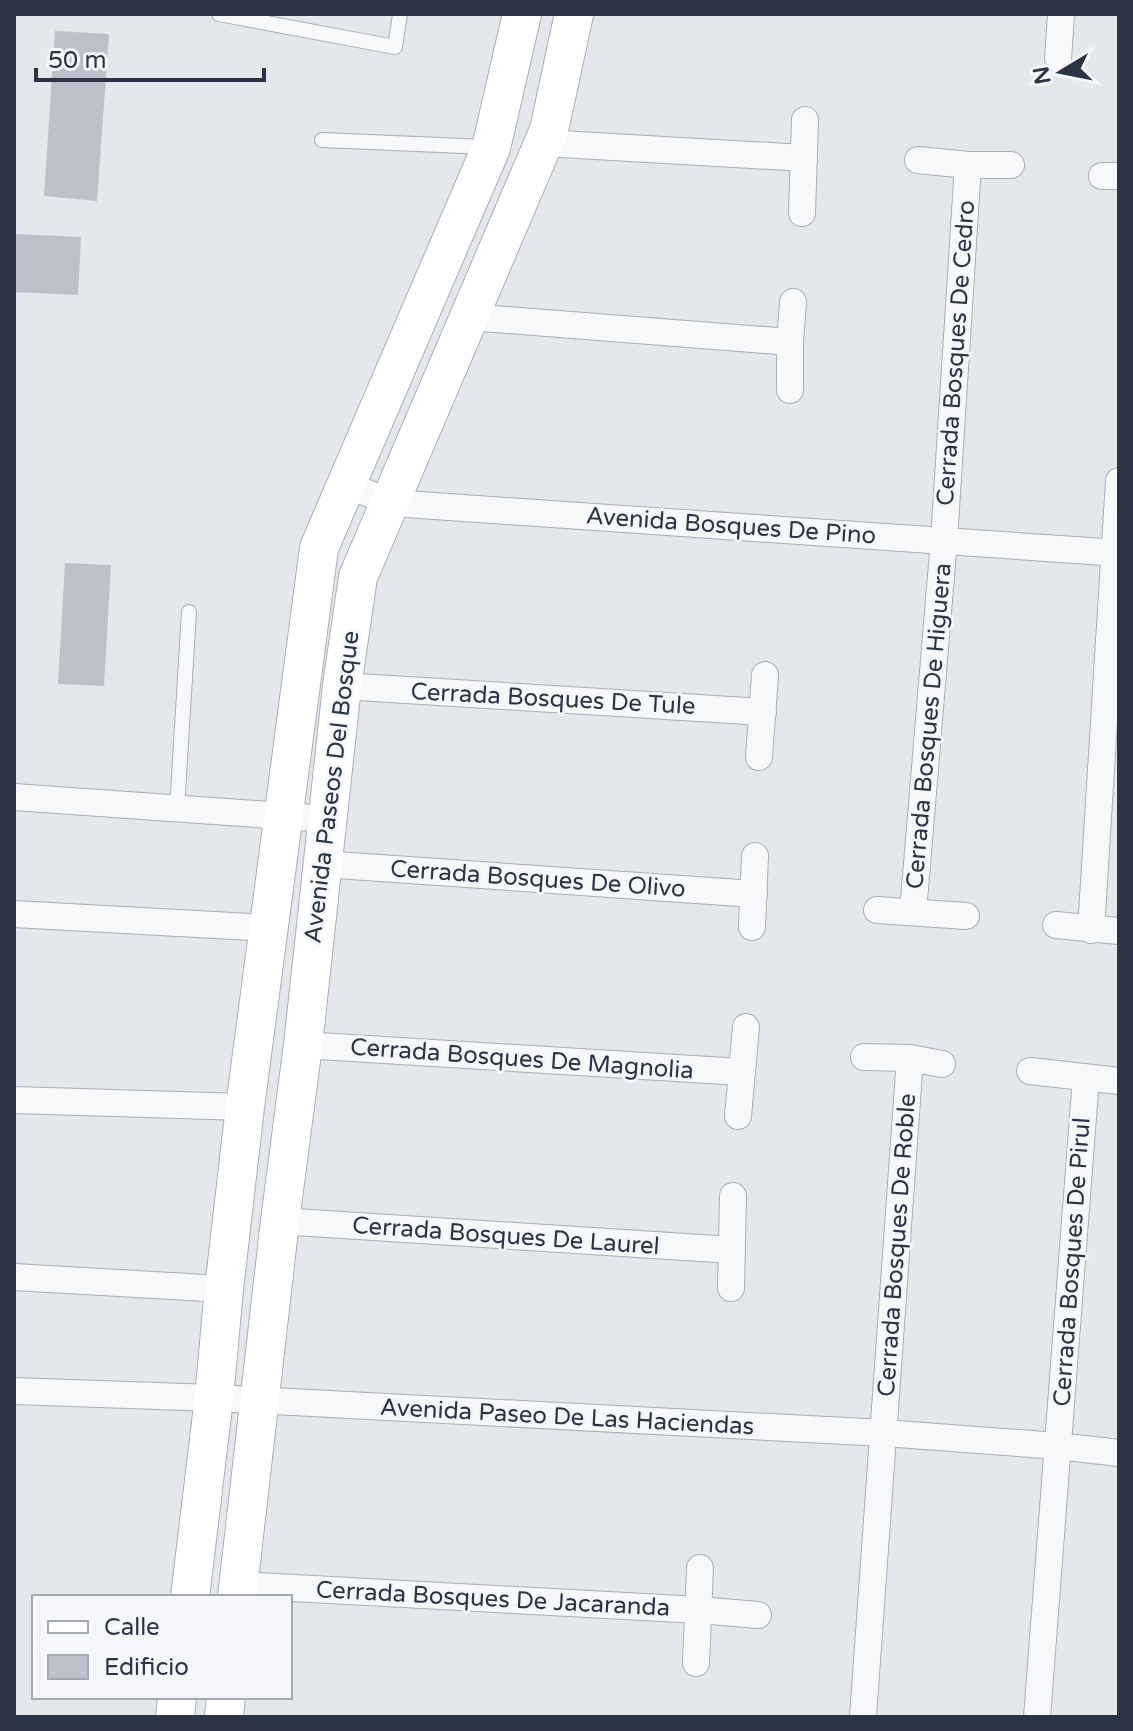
<svg xmlns="http://www.w3.org/2000/svg" width="1133" height="1731" font-family="'Varela Round',sans-serif">
<style>
.building{fill:#bbc0ca}
.lines{fill:none;stroke-linecap:round;stroke-linejoin:round}
.service-casing{stroke:#a9aeb7;stroke-width:16}
.minor-casing{stroke:#a9aeb7;stroke-width:28}
.secondary-casing{stroke:#a9aeb7;stroke-width:40}
.service{stroke:#f7f8fa;stroke-width:14}
.minor{stroke:#f7f8fa;stroke-width:26}
.secondary{stroke:#fff;stroke-width:38}
.labels{text-anchor:middle;dominant-baseline:central;stroke-width:6;stroke-linejoin:round;paint-order:stroke}
.street-label{font-size:24px;fill:#2b3445;stroke:#f4f6f9}
</style>
<rect width="100%" height="100%" fill="#e4e7ec"/>
<!-- building -->
<g class="building">
<path d="M55,31l54,3 -12,167 -53,-5z"/>
<path d="M14,234l67,3 -3,58 -64,-3z"/>
<path d="M65,563l46,2 -7,121 -46,-2z"/>
</g>
<g class="lines">
<defs>
<g id="service">
<path d="M219,14l176,33 5,-33"/>
<path d="M322,140l165,7"/>
<path d="M177,809l12,-197"/>
</g>
<g id="minor">
<path d="M1058,59l3,-45"/>
<path d="M543,143l261,15"/>
<path d="M918,160l50,5h43"/>
<path d="M1102,176h17"/>
<path d="M802,213l3,-93"/>
<path d="M469,317l321,25"/>
<path d="M790,390v-48l3,-40"/>
<path d="M346,484l45,19 728,50"/>
<path d="M342,686l421,26"/>
<path d="M759,757l6,-82"/>
<path d="M14,797l313,22"/>
<path d="M322,864l432,30"/>
<path d="M877,910l89,6"/>
<path d="M913,912l31,-372 24,-375"/>
<path d="M14,914l255,14"/>
<path d="M1056,925l63,6"/>
<path d="M752,927l3,-71"/>
<path d="M1091,930l28,-449"/>
<path d="M303,1045l438,27"/>
<path d="M864,1057l46,1 32,6"/>
<path d="M1030,1071l89,10"/>
<path d="M14,1100l231,7"/>
<path d="M738,1116l8,-89"/>
<path d="M280,1221l452,29"/>
<path d="M14,1277l210,12"/>
<path d="M731,1288l2,-92"/>
<path d="M14,1391l200,7 670,35 174,13 61,7"/>
<path d="M238,1585l461,25 59,5"/>
<path d="M696,1663l4,-95"/>
<path d="M863,1717l47,-659"/>
<path d="M1037,1717l49,-639"/>
</g>
<g id="secondary">
<path d="M190,1597l24,-199 10,-109 21,-182 74,-559 172,-400 31,-134"/>
<path d="M237,1597l43,-376 23,-176 39,-359 16,-109 191,-447 25,-116"/>
<path d="M175,1717l2,-20"/>
<path d="M224,1717l2,-20"/>
</g>
</defs>
<!-- service casing -->
<use href="#service" class="service-casing"/>
<!-- minor casing -->
<use href="#minor" class="minor-casing"/>
<!-- secondary casing -->
<use href="#secondary" class="secondary-casing"/>
<!-- service -->
<use href="#service" class="service"/>
<!-- minor -->
<use href="#minor" class="minor"/>
<!-- secondary -->
<use href="#secondary" class="secondary"/>
</g>
<g class="labels">
<!-- street labels -->
<g class="street-label">
<text transform="translate(956 353) rotate(-86)">Cerrada Bosques De Cedro</text>
<text transform="translate(731 526) rotate(4)">Avenida Bosques De Pino</text>
<text transform="translate(553 699) rotate(3)">Cerrada Bosques De Tule</text>
<text transform="translate(929 726) rotate(-85)">Cerrada Bosques De Higuera</text>
<text transform="translate(332 787) rotate(-83)">Avenida Paseos Del Bosque</text>
<text transform="translate(538 879) rotate(4)">Cerrada Bosques De Olivo</text>
<text transform="translate(522 1059) rotate(4)">Cerrada Bosques De Magnolia</text>
<text transform="translate(506 1236) rotate(4)">Cerrada Bosques De Laurel</text>
<text transform="translate(897 1245) rotate(-86)">Cerrada Bosques De Roble</text>
<text transform="translate(1072 1262) rotate(-86)">Cerrada Bosques De Pirul</text>
<text transform="translate(567 1417) rotate(3)">Avenida Paseo De Las Haciendas</text>
<text transform="translate(493 1599) rotate(3)">Cerrada Bosques De Jacaranda</text>
</g>
</g>
<!-- border -->
<rect width="1133" height="1731" fill="none" stroke="#2b3445" stroke-width="32"/>
<!-- legend -->
<rect x="32" y="1595" width="260" height="104" fill="#f4f6f9" stroke="#a4a8b1" stroke-width="2"/>
<rect x="48" y="1621" width="40" height="12" fill="#ffffff" stroke="#a4a8b1" stroke-width="2"/>
<text x="104" y="1635" font-size="24" fill="#2b3445">Calle</text>
<rect x="48" y="1655" width="40" height="24" fill="#bbc0ca" stroke="#a4a8b1" stroke-width="2"/>
<text x="104" y="1675" font-size="24" fill="#2b3445">Edificio</text>
<!-- north arrow -->
<g transform="translate(1061 72) rotate(260)" stroke="#f4f6f9" stroke-width="6" paint-order="stroke">
<path d="M0-6L14 30L0 20L-14 30Z" fill="#2b3445"/>
<text y="-12" font-size="22" font-weight="bold" text-anchor="middle" fill="#2b3445">N</text>
</g>
<!-- scale -->
<path d="M36 68v12h228v-12" fill="none" stroke="#2b3445" stroke-width="4"/>
<text x="48" y="68" font-size="24" fill="#2b3445" stroke="#f4f6f9" stroke-width="6" paint-order="stroke">50 m</text>
</svg>
